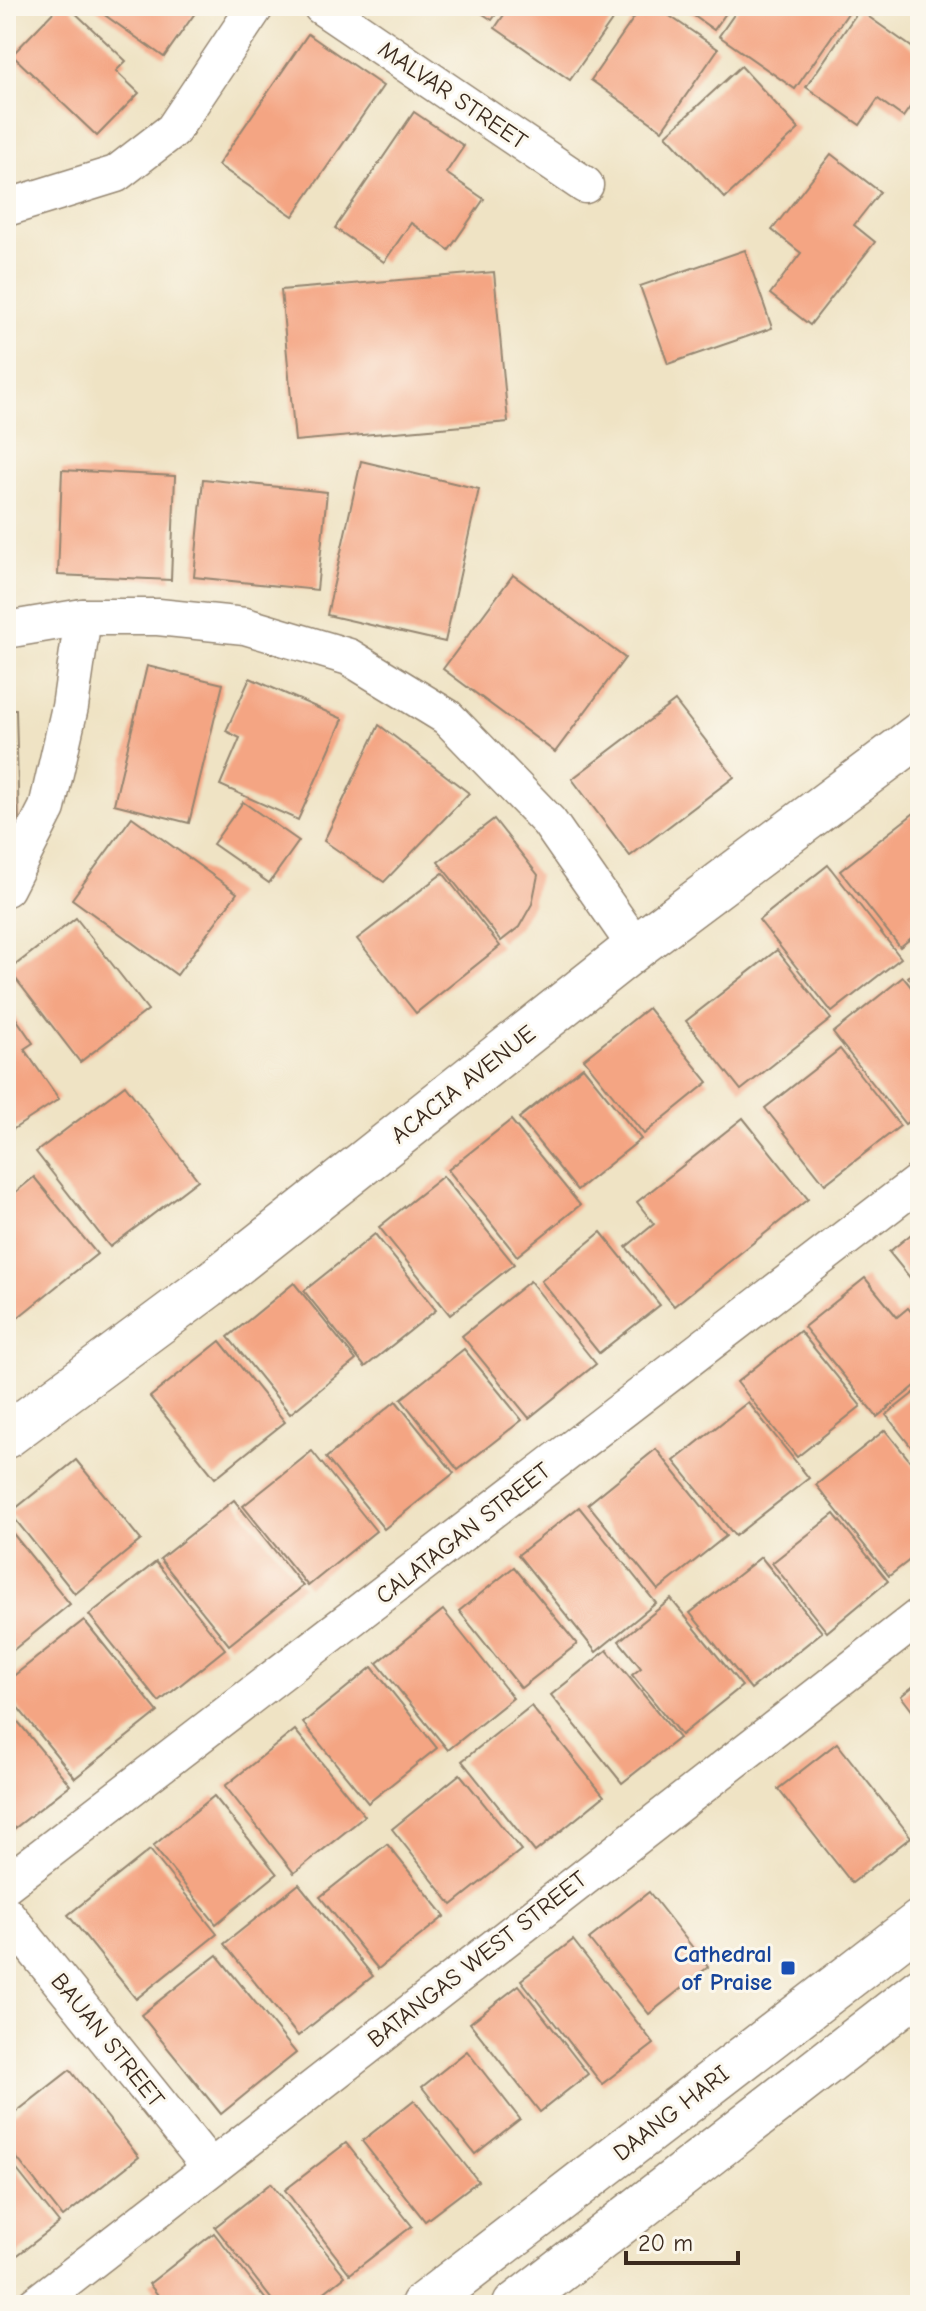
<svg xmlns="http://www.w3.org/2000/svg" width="926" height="2311" font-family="'Comic Neue',sans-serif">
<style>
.building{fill:#f4a583}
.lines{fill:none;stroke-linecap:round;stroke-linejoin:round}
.minor-casing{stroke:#958671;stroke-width:39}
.tertiary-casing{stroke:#958671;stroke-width:47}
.primary-casing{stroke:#958671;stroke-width:47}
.minor{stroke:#fff;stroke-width:36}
.tertiary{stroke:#fff;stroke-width:44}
.primary{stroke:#fff;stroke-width:44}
.transit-dot{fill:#1a4fb4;stroke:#fbf7ec;stroke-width:3}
.labels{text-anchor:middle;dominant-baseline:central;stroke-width:6;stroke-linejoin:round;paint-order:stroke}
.street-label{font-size:24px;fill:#3b2a1e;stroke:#fbf7ec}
.transit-label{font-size:24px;font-weight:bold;fill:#164399;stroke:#fbf7ec;text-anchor:end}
</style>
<rect width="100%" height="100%" fill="#fbf7ec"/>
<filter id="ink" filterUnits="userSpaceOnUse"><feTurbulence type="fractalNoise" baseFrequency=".0125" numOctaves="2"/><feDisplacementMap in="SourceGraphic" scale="16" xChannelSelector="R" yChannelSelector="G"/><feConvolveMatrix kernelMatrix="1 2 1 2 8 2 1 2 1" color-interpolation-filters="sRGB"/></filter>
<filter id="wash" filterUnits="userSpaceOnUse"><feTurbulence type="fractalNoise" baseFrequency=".006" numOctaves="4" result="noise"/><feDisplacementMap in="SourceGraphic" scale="32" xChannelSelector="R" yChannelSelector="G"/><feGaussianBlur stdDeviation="1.8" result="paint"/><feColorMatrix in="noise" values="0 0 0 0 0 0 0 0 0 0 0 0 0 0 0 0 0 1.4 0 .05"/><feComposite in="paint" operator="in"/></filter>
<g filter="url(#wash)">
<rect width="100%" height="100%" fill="#efe3c4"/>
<g id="blocks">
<!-- building -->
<g class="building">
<path d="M59,6h9l58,55 -10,10 23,22 -42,43 -85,-81z"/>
<path d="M92,6h108l-36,51z"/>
<path d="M471,6h31l-10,14z"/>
<path d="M510,6h112l-52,74 -75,-52z"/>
<path d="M642,6h13l63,43 -56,81 -71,-50z"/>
<path d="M680,6h51l-17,24z"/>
<path d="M740,6h113l-58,83 -76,-53z"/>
<path d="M859,10l61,43v40l-17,24 -25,-18 -18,26 -54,-38z"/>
<path d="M308,34l75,52 -90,130 -75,-51z"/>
<path d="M741,66l58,63 -74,69 -59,-63z"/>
<path d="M414,112l50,34 -18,27 38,26 -35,51 -38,-27 -27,39 -49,-34z"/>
<path d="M831,154l49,38 -26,33 21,17 -65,83 -40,-31 31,-41 -29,-23z"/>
<path d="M745,250l27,78 -104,36 -28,-78z"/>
<path d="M494,272l14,150 -213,19 -14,-151z"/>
<path d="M361,461l118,28 -34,153 -118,-27z"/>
<path d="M62,470l113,6 -4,104 -113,-5z"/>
<path d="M203,479l124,13 -10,98 -123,-13z"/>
<path d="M513,575l112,83 -70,94 -112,-83z"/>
<path d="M147,666l76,18 -34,139 -75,-19z"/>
<path d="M250,678l93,41 -45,101 -78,-35 20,-47 -14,-7z"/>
<path d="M675,701l59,76 -104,79 -58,-77z"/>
<path d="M6,709h10l3,118h-13z"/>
<path d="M379,725l90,68 -85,89 -60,-41z"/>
<path d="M243,802l56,39 -30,42 -56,-39z"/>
<path d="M918,810l2,121 -20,16 -60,-76z"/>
<path d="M132,817l105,76 -60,82 -105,-76z"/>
<path d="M494,819l44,56 -6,29 -13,23 -18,14 -63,-79z"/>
<path d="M828,865l73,93 -69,54 -73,-92z"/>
<path d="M443,873l57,73 -84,67 -59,-74z"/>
<path d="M76,918l72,92 -68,52 -71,-92z"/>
<path d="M777,950l54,69 -90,71 -55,-69z"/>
<path d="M920,967v25l-12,-15z"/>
<path d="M903,977l17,21v115l-15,11 -72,-91z"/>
<path d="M6,1004l27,39 -9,6 35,50 -53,35z"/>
<path d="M648,1008l60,74 -64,52 -60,-75z"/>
<path d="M840,1049l60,77 -75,58 -60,-76z"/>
<path d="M583,1067l58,72 -64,51 -58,-72z"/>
<path d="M125,1085l73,95 -88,67 -74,-95z"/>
<path d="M743,1118l65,81 -134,107 -48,-59 28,-23 -17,-22z"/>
<path d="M511,1120l69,85 -63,51 -69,-86z"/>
<path d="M443,1176l71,88 -64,51 -71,-88z"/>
<path d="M34,1177l63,77 -91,73v-127z"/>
<path d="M920,1227v63l-31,-38z"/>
<path d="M601,1232l59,73 -61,48 -58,-72z"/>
<path d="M375,1234l61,76 -71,57 -61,-76z"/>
<path d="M865,1278l32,39 11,-9 12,15v59l-43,35 -73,-90z"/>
<path d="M530,1281l66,83 -67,54 -67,-82z"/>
<path d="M294,1283l62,77 -66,54 -62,-77z"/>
<path d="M800,1331l61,75 -64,51 -60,-75z"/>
<path d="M220,1341l65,81 -70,56 -65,-81z"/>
<path d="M464,1349l58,71 -64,50 -57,-71z"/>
<path d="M920,1388v70l-34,-43z"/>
<path d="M396,1401l58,72 -70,56 -58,-71z"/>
<path d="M748,1402l61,76 -74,58 -61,-75z"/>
<path d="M885,1430l35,43v79l-31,24 -73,-91z"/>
<path d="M656,1449l70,87 -68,54 -70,-86z"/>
<path d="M312,1451l64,80 -68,55 -65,-80z"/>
<path d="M76,1460l65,80 -66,54 -65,-81z"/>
<path d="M234,1500l69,86 -74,59 -69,-86z"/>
<path d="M579,1507l77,96 -60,49 -78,-97z"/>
<path d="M834,1514l54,67 -61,51 -55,-69z"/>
<path d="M6,1525l64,79 -64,52z"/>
<path d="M761,1557l61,75 -71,57 -61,-76z"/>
<path d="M156,1562l69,87 -66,53 -70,-87z"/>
<path d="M514,1567l63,77 -56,44 -62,-77z"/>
<path d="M671,1599l71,87 -61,49 -49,-60 9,-7 -22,-27z"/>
<path d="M443,1610l70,88 -65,52 -71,-87z"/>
<path d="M84,1620l74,92 -83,66 -69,-85v-11z"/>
<path d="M607,1650l72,88 -57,45 -71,-88z"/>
<path d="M372,1667l65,81 -69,55 -65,-80z"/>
<path d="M920,1681v40l-19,-25z"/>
<path d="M531,1706l73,90 -69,56 -73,-91z"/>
<path d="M6,1707l64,78 -60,47 -4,-5z"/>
<path d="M295,1730l70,86 -71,57 -69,-87z"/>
<path d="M837,1743l74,94 -59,46 -74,-94z"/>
<path d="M460,1774l61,76 -69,55 -60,-76z"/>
<path d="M214,1796l63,78 -61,50 -63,-78z"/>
<path d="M387,1844l58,72 -67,53 -58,-72z"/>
<path d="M150,1850l67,84 -81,65 -68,-84z"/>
<path d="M299,1884l74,92 -75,60 -74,-92z"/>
<path d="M649,1892l59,75 -59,47 -60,-75z"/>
<path d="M573,1940l81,104 -52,40 -81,-104z"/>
<path d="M217,1955l79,98 -75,61 -80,-99z"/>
<path d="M519,1985l69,89 -48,38 -70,-89z"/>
<path d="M467,2051l53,68 -45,35 -53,-67z"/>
<path d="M70,2070l69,87 -76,60 -57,-73v-24z"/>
<path d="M414,2100l64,81 -53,40 -63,-80z"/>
<path d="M346,2143l66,83 -62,48 -65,-84z"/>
<path d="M6,2156l53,67 -53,41z"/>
<path d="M271,2183l74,93 -37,29h-32l-61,-78z"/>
<path d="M214,2233l56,72h-104l-17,-21z"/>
</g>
</g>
</g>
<g filter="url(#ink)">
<use href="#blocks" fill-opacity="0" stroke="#958671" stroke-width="2"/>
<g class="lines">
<defs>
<g id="minor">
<path d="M321,6l264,179"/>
<path d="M6,208l110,-34 57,-44 83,-124"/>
<path d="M6,630l77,-13h75l87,9 104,31 98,60 102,105 87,125"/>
<path d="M6,888l41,-80 23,-101 13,-90"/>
<path d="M6,1884l914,-703"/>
<path d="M6,1914l204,253"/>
<path d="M35,2305l885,-689"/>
</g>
<path id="tertiary" d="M6,1436l202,-150 428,-339 284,-213"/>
<g id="primary">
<path d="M423,2305l497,-383"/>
<path d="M515,2305l405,-315"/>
</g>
</defs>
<!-- minor casing -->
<use href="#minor" class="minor-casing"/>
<!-- tertiary casing -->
<use href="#tertiary" class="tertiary-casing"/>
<!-- primary casing -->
<use href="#primary" class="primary-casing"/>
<!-- minor -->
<use href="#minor" class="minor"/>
<!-- tertiary -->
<use href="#tertiary" class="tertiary"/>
<!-- primary -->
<use href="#primary" class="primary"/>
</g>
</g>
<!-- markers -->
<rect class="transit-dot" x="780" y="1960" width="16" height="16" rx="4"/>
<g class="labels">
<!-- street labels -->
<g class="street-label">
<text transform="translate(453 95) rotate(34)">MALVAR STREET</text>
<text transform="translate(463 1084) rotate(-38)">ACACIA AVENUE</text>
<text transform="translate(463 1533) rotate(-38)">CALATAGAN STREET</text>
<text transform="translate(477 1959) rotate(-38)">BATANGAS WEST STREET</text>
<text transform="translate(108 2040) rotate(51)">BAUAN STREET</text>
<text transform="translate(671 2113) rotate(-38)">DAANG HARI</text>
</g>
<!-- transit labels -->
<g class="transit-label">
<text x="772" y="1954">Cathedral<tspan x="772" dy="28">of Praise</tspan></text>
</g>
</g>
<!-- margin -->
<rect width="926" height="2311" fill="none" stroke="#fbf7ec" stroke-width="32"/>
<!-- scale -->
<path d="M626 2251v12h112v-12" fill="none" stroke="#3b2a1e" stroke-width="4"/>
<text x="638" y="2251" font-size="24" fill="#3b2a1e" stroke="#fbf7ec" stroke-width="6" paint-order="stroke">20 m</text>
</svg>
